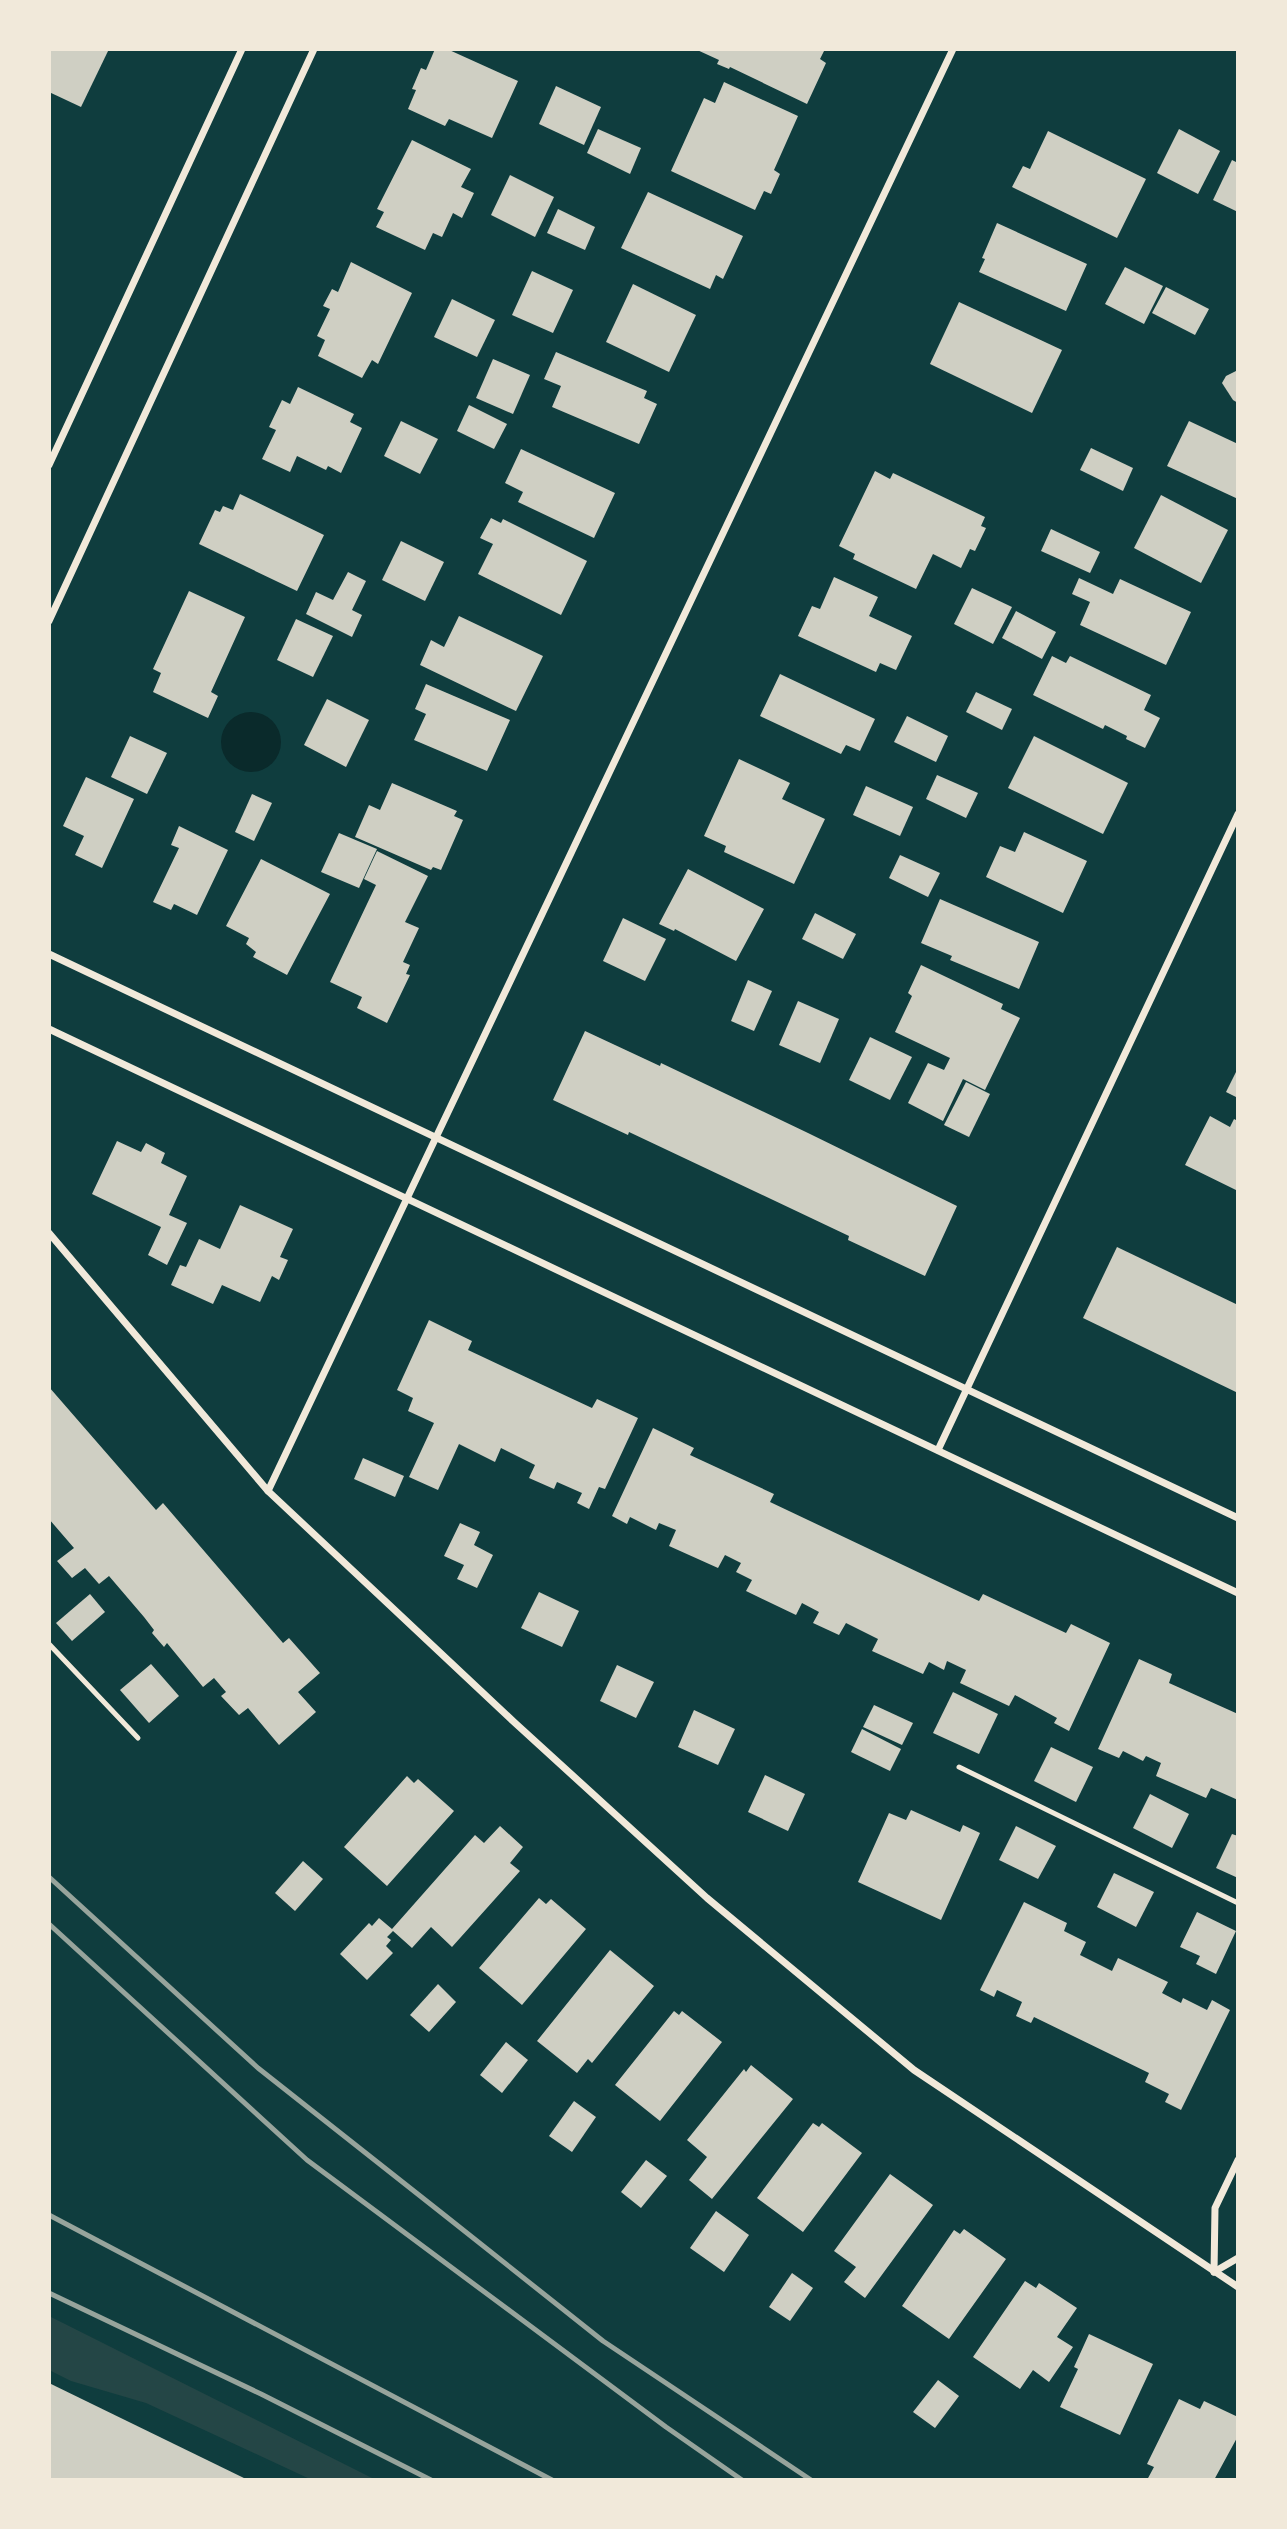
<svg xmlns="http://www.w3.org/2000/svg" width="1287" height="2529" font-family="Commissioner,sans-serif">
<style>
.green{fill:#244646}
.water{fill:#0a2a2b}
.building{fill:#cfcfc3}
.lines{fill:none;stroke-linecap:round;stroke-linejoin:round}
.service{stroke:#f1e9da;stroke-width:5}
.minor{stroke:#f1e9da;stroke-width:7}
.rail{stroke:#97a49c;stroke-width:5}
</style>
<rect width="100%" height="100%" fill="#0f3d3e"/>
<!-- green -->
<path class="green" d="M49,2316l327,164h-64l-166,-77 -75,-22 -22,-11z"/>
<!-- water -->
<circle class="water" cx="251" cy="742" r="30"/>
<!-- building -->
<g class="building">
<path d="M49,49h60l-28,58 -32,-15z"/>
<path d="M435,49h12l71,32 -26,57 -43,-19 -4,7 -37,-17 8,-19 -4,-1 9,-21 5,2z"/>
<path d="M695,49h130l-5,10 6,4 -19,41 -77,-37 -1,2 -12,-5 2,-4z"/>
<path d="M724,82l74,34 -24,54 6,4 -9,20 -7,-3 -9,19 -84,-39 33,-73 11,5z"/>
<path d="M556,86l45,21 -17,38 -45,-21z"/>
<path d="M598,129l43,19 -11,26 -43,-21z"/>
<path d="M1179,129l41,22 -22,43 -41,-21z"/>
<path d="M1048,131l98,48 -29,59 -105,-51 11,-21 7,3z"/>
<path d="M412,140l59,29 -10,18 13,6 -12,25 -9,-5 -11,24 -9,-4 -8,17 -49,-23 8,-15 -7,-3z"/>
<path d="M1232,160l6,3v49l-25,-12z"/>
<path d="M510,175l44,22 -19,40 -44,-22z"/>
<path d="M648,192l95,44 -20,43 -7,-4 -6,14 -89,-41z"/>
<path d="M558,209l37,18 -10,23 -38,-17z"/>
<path d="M997,223l90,41 -21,47 -87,-39 6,-13 -3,-1z"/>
<path d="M351,262l61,31 -34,71 -6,-4 -10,18 -44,-22 7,-16 -8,-4 13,-27 -7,-3 9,-17 6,3z"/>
<path d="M1125,267l38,19 -19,38 -39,-20z"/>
<path d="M532,271l41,19 -20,43 -41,-18z"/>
<path d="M633,284l63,31 -27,57 -63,-30z"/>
<path d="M1166,287l43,22 -14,26 -43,-22z"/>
<path d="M452,299l43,21 -18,37 -43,-20z"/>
<path d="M959,302l103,48 -30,63 -102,-49z"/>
<path d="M556,352l91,39 -3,7 13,6 -18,40 -87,-37 9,-21 -17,-7z"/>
<path d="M493,359l37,16 -17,39 -37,-16z"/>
<path d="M1238,370v33l-5,-3 -11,-17 4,-7z"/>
<path d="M298,387l56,27 -4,8 12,6 -21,45 -13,-7 -2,4 -29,-14 -7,16 -28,-13 14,-29 -7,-3 13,-27 8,4z"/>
<path d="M469,405l38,19 -13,25 -37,-18z"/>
<path d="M401,421l37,18 -18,35 -36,-18z"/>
<path d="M1189,421l49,23v55l-71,-33z"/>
<path d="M1091,448l42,20 -10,23 -43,-21z"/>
<path d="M521,449l94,44 -21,45 -76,-36 5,-10 -18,-9z"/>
<path d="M875,471l15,8 3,-6 92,44 -4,9 5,2 -11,23 -5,-2 -9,19 -28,-14 -17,35 -63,-30 2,-5 -16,-8z"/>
<path d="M240,494l84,41 -27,56 -98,-47 16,-34 5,2 3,-6 10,4z"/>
<path d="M1161,495l67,35 -27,53 -67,-35z"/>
<path d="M491,518l10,5 2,-4 84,42 -26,54 -83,-41 15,-30 -13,-6z"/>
<path d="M1051,529l49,23 -10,21 -49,-22z"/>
<path d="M401,541l43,21 -19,39 -43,-21z"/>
<path d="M348,572l18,9 -14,29 10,5 -10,22 -46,-23 10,-22 17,8z"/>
<path d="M834,577l44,20 -9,19 43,20 -16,34 -16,-7 -4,9 -78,-36 14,-30 8,3z"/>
<path d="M1079,578l34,16 7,-15 71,33 -25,53 -86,-40 10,-23 -18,-8z"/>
<path d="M972,588l40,19 -19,37 -39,-20z"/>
<path d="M189,591l56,26 -34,75 7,4 -10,22 -55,-26 8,-19 -8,-4z"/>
<path d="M1016,611l40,21 -14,27 -40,-21z"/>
<path d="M459,616l84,40 -27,55 -96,-46 11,-25 13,7z"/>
<path d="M296,619l37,17 -20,41 -36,-17z"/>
<path d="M1052,656l14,7 4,-7 81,39 -7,15 16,8 -15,30 -19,-9 1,-3 -22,-11 -2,4 -70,-34z"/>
<path d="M780,674l95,45 -15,32 -14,-6 -5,9 -81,-38z"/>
<path d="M426,684l84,36 -23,51 -73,-31 12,-26 -11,-5z"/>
<path d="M976,692l36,17 -10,21 -36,-18z"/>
<path d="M327,699l42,21 -23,47 -42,-22z"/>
<path d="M907,716l41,20 -12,26 -42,-20z"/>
<path d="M130,736l37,17 -20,41 -36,-17z"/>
<path d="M1034,736l94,47 -25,51 -95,-46z"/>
<path d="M739,759l51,24 -8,16 43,20 -31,65 -70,-32 2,-6 -22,-10z"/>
<path d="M937,775l41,18 -12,25 -40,-19z"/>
<path d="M86,777l48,22 -32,69 -27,-13 9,-19 -21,-10z"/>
<path d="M392,783l65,28 -3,5 9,4 -22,50 -8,-3 -2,3 -76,-33 14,-32 11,5z"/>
<path d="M866,786l47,21 -13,29 -47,-21z"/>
<path d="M252,794l20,9 -18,38 -19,-9z"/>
<path d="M179,826l49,24 -31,65 -23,-11 -3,6 -18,-8 26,-54 -8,-3z"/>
<path d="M1024,832l63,29 -24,52 -77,-36 14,-31 15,6z"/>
<path d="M339,833l38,16 -18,39 -38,-16z"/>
<path d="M377,851l51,25 -23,46 14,6 -16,34 7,3 -4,9 4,1 -23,48 -30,-15 5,-11 -32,-15 46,-97 -12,-6z"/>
<path d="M900,855l40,18 -12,24 -39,-19z"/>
<path d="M261,859l69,35 -43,81 -34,-18 3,-5 -10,-8 3,-6 -23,-12z"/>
<path d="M688,869l76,40 -28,52 -61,-32 -1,2 -15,-7z"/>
<path d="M940,899l99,43 -20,47 -69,-29 2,-4 -31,-13z"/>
<path d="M815,913l41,21 -13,25 -41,-20z"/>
<path d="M623,918l43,21 -21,42 -42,-20z"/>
<path d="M921,965l82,39 -2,5 19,9 -35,72 -22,-11 -20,42 -35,-18 20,-40 16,7 6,-12 -55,-26 17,-36 -4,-3z"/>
<path d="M748,980l24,11 -18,40 -23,-10z"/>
<path d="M798,1001l41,18 -19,44 -41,-18z"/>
<path d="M585,1031l75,35 1,-3 147,70 149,73 -32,70 -77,-36 1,-4 -220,-104 -1,3 -75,-35z"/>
<path d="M870,1037l42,20 -22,43 -41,-20z"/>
<path d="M1238,1068v30l-12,-6z"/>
<path d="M966,1082l24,12 -21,43 -25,-12z"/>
<path d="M1210,1116l20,11 4,-8 4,2v70l-53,-26z"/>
<path d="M117,1141l24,11 5,-9 19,10 -4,10 26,13 -18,39 18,8 -20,42 -19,-10 13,-28 -69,-33z"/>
<path d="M240,1205l53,24 -13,28 8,3 -9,20 -7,-4 -12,26 -38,-17 -9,19 -42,-19 9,-20 6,2 13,-28 21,10z"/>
<path d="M1117,1247l121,58v88l-155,-75z"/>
<path d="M429,1320l43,21 -4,9 124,58 5,-9 41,19 -33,71 -6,-2 -10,22 -12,-6 5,-10 -25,-11 -3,7 -25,-11 6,-13 -34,-17 -6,14 -36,-18 -21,46 -29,-13 25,-54 -26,-12 5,-13 -16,-8z"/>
<path d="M49,1387l107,123 7,-7 120,140 6,-5 31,35 -22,19 18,20 -37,33 -31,-37 -9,7 -18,-19 5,-4 -12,-14 -11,9 -36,-44 -3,4 -12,-14 2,-3 -10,-13 -35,-41 -10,8 -14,-16 -13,10 -15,-17 17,-13 -25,-29z"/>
<path d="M653,1428l41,20 -4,7 84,39 -4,8 209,99 4,-7 83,39 5,-9 39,19 -41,88 -15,-8 3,-5 -42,-23 -6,11 -49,-23 6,-13 -19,-9 -3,9 -15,-8 -6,12 -51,-23 6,-12 -32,-16 -7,12 -26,-12 6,-11 -17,-9 -6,12 -50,-24 6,-11 -16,-8 5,-9 -16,-8 -7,13 -49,-22 7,-16 -17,-7 -3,7 -26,-13 -3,7 -15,-8z"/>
<path d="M363,1458l41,18 -9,21 -41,-18z"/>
<path d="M460,1523l20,9 -6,13 19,10 -16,33 -20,-9 7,-14 -20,-9z"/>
<path d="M539,1592l40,19 -17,36 -41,-19z"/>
<path d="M90,1594l15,18 -33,29 -16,-18z"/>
<path d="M1139,1659l33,15 -3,9 69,31v86l-27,-12 -5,10 -50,-22 5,-13 -15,-7 -3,5 -20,-10 -4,7 -21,-9z"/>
<path d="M151,1664l28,32 -30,27 -29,-33z"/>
<path d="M617,1665l37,17 -18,36 -36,-17z"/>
<path d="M953,1692l45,22 -19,40 -46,-21z"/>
<path d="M874,1705l39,18 -11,22 -39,-18z"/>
<path d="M694,1710l41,19 -17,36 -40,-18z"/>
<path d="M862,1729l39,20 -11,22 -39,-19z"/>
<path d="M1051,1747l42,20 -17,35 -42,-21z"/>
<path d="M765,1775l40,19 -17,37 -40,-19z"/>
<path d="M407,1776l7,7 4,-4 36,32 -67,75 -43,-39z"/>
<path d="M1150,1794l39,20 -17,34 -39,-20z"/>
<path d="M911,1810l49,22 3,-7 17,8 -39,87 -83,-38 31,-69 17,7z"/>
<path d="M500,1826l23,21 -13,16 10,8 -68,76 -21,-20 -19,21 -19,-17 -6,6 4,3 -5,6 7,7 -26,27 -27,-26 29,-31 3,3 7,-8 13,11 83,-94 9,8z"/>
<path d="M1016,1826l40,20 -18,33 -39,-19z"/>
<path d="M1232,1834l6,2v42l-22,-10z"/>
<path d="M303,1861l20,18 -28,32 -20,-18z"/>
<path d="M1114,1873l40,19 -18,35 -39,-20z"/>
<path d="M539,1898l7,6 5,-5 35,30 -64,76 -43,-37z"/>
<path d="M1024,1902l43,21 -3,8 22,11 -6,13 32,16 6,-13 50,24 -6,11 19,10 2,-5 24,12 5,-10 18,10 -49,100 -16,-8 4,-8 -24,-12 4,-9 -115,-56 -3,6 -15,-7 6,-14 -25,-12 -3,7 -14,-7z"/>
<path d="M1197,1912l39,19 -20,43 -20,-10 4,-8 -20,-9z"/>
<path d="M610,1950l44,36 -62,77 -4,-4 -11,14 -40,-32z"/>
<path d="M438,1984l18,18 -27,30 -19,-17z"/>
<path d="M674,2011l5,4 3,-4 40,31 -62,79 -45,-36z"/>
<path d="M506,2042l22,18 -26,33 -22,-18z"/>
<path d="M751,2065l42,34 -81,100 -23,-19 18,-23 -20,-17 57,-71 2,3z"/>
<path d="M574,2101l22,16 -24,35 -23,-16z"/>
<path d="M813,2123l6,4 3,-4 40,30 -59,79 -46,-34z"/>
<path d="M646,2160l21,16 -26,32 -20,-16z"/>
<path d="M890,2174l43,31 -68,93 -21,-16 12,-15 -22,-16z"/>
<path d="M716,2211l33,24 -25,37 -34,-24z"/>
<path d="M964,2229l42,30 -57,80 -47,-33 52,-76 6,4z"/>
<path d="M792,2273l21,15 -23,33 -21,-14z"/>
<path d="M1025,2281l11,7 3,-5 38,25 -20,29 16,10 -24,35 -16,-12 -13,19 -47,-32z"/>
<path d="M1089,2334l64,30 -33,71 -60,-28 18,-38 -4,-2z"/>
<path d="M938,2380l21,16 -24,32 -22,-16z"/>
<path d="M49,2383l199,97h-199z"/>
<path d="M1179,2399l21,10 4,-8 34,16v19l-24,44h-67l7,-13 -7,-3z"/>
</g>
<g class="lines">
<!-- service -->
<g class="service">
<path d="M49,1644l89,94"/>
<path d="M959,1767l279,136"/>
</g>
<!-- minor -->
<g class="minor">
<path d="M49,465l193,-416"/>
<path d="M49,621l265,-572"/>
<path d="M49,954l1189,564"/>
<path d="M49,1029l1189,564"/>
<path d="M49,1233l219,258 246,231 193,176 207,172 324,217"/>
<path d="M938,1450l300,-636"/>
<path d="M268,1491l685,-1442"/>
<path d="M1214,2272l1,-64 23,-48"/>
<path d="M1214,2272l24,-14"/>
</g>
<!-- rail -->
<g class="rail">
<path d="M49,1877l209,191 185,146 160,127 208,139"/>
<path d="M49,1924l258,236 359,267 76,53"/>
<path d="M49,2215l503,265"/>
<path d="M49,2293l212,101 170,86"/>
</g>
</g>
<!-- border -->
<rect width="1287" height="2529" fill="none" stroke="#f1e9da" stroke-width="102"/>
</svg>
